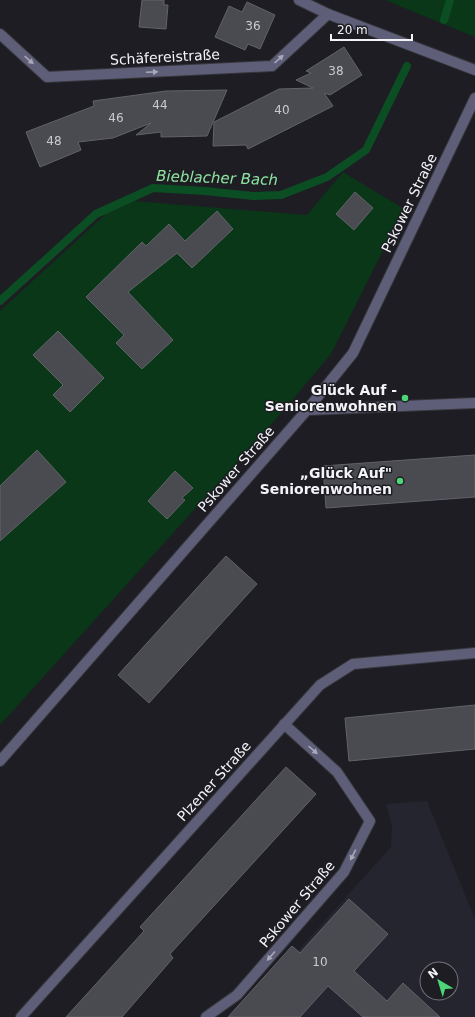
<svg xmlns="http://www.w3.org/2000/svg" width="475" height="1017" font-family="'DejaVu Sans',sans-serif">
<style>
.built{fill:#252530;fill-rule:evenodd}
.green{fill:#093718}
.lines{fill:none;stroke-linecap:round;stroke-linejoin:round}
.stream{stroke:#0c4e23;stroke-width:8}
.building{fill:#4a4a51;stroke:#626269}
.lane-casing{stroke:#37373d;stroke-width:12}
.street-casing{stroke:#37373d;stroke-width:12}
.lane{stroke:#5e5e79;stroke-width:10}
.street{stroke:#5e5e79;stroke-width:10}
.oneway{fill:#a9a9b8}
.poi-dot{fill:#4cd677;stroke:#1d1d23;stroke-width:1.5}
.labels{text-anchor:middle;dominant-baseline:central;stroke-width:3;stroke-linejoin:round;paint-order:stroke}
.number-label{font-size:12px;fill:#cacace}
.street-label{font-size:14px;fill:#f4f4f8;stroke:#1d1d23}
.poi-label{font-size:14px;font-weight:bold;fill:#f4f4f8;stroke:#1d1d23;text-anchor:end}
.water-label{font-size:15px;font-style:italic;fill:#8fe4a2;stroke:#1d1d23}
</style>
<rect width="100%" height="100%" fill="#1d1d23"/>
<!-- built -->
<path class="built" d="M427,801l48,118v98h-237l153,-170 1,-21 -6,-22zM427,969h24v24h-24z"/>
<!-- green -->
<g class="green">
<path d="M385,0h90v37z"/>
<path d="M343,172l61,37 -73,145 -55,65 -276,306v-414l121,-111 186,15z"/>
</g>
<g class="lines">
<!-- stream -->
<g class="stream">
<path d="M444,20l6,-20"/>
<path d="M0,301l96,-87 57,-26 52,3 48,5 28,-1 46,-18 39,-27 41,-84"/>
</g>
</g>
<!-- building -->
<g class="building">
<path d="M142,0h22v5h4l-2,24 -27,-2z"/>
<path d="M247,2l28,13 -15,34 -12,-5 -3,6 -30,-13 14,-31 13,6z"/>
<path d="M344,47l18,28 -32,20 -6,-2 9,13 -85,43 -2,-4 -33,1 1,-24 65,-33 34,-1 -17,-8 15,-7 -5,-2z"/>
<path d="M227,90l-20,46 -46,1v-5l-25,3 15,-12 -38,15 -35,4 3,8 -41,17 -14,-35 68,-26 -1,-5 73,-10z"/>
<path d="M355,192l18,16 -19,22 -18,-16z"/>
<path d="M217,211l16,18 -41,39 -15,-15 -49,39 45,48 -31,29 -26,-26 8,-8 -38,-38 56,-55 4,4 23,-22 16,17z"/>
<path d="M58,331l46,47 -34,34 -17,-17 10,-10 -30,-30z"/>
<path d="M37,450l29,32 -66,59v-55z"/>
<path d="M475,455v42l-149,11 -3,-42z"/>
<path d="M175,471l18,17 -11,10 3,2 -18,19 -19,-18z"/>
<path d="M226,556l31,28 -108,119 -31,-28z"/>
<path d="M475,705v44l-126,12 -4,-43z"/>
<path d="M286,767l30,27 -146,160 3,4 -51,59h-56l78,-86 -4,-4z"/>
<path d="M349,899l39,35 -34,37 33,30 16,-18 37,34h-77l-35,-31 -28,31h-72l64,-71 8,7z"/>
</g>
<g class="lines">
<defs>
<g id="lane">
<path d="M307,410l168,-7"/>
<path d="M206,1017l31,-22 107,-123 26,-51 -33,-49 -53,-48"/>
</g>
<g id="street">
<path d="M299,0l29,14 147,56"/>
<path d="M0,34l47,43 225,-11 56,-52"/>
<path d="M0,761l307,-351 46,-57 122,-255"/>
<path d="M21,1017l299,-332 33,-21 122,-11"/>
</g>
</defs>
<!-- lane casing -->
<use href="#lane" class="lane-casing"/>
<!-- street casing -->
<use href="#street" class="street-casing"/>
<!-- lane -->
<use href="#lane" class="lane"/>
<!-- street -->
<use href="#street" class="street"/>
</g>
<!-- one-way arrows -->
<defs><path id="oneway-solid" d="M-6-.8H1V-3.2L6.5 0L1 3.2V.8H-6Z"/></defs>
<g class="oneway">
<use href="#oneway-solid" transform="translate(279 59) rotate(-42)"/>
<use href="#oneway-solid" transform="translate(29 60) rotate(42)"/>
<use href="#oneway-solid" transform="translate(152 72) rotate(-3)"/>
<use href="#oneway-solid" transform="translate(313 750) rotate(42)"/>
<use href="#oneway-solid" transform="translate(353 855) rotate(117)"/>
<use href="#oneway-solid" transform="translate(271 956) rotate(131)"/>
</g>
<!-- markers -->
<g class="poi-dot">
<circle cx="405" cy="398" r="4"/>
<circle cx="400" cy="481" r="4"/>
</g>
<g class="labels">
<!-- number labels -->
<g class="number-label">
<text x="253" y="26">36</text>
<text x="336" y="71">38</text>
<text x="160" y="105">44</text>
<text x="282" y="110">40</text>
<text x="116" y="118">46</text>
<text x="54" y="141">48</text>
<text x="320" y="962">10</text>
</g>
<!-- street labels -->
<g class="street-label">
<text transform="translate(165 57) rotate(-3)">Schäfereistraße</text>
<text transform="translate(409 203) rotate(-64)">Pskower Straße</text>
<text transform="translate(236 469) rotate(-49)">Pskower Straße</text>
<text transform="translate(214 781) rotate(-48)">Plzener Straße</text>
<text transform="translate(297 904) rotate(-50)">Pskower Straße</text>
</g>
<!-- poi labels -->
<g class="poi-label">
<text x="397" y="390">Glück Auf -<tspan x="397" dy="16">Seniorenwohnen</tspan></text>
<text x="392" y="473">„Glück Auf"<tspan x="392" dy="16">Seniorenwohnen</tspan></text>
</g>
<!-- water labels -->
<g class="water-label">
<text transform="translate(217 178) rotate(2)">Bieblacher Bach</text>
</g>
</g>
<!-- north arrow -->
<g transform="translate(439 981) rotate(322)"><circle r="19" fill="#1d1d23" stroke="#737378"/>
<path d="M0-3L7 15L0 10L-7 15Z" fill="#4cd677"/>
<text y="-6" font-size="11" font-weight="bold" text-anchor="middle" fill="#f4f4f8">N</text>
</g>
<!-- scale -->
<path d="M331 34v6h81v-6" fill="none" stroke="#f4f4f8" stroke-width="2"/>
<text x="337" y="34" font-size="12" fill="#f4f4f8" stroke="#1d1d23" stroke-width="3" paint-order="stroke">20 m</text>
</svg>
